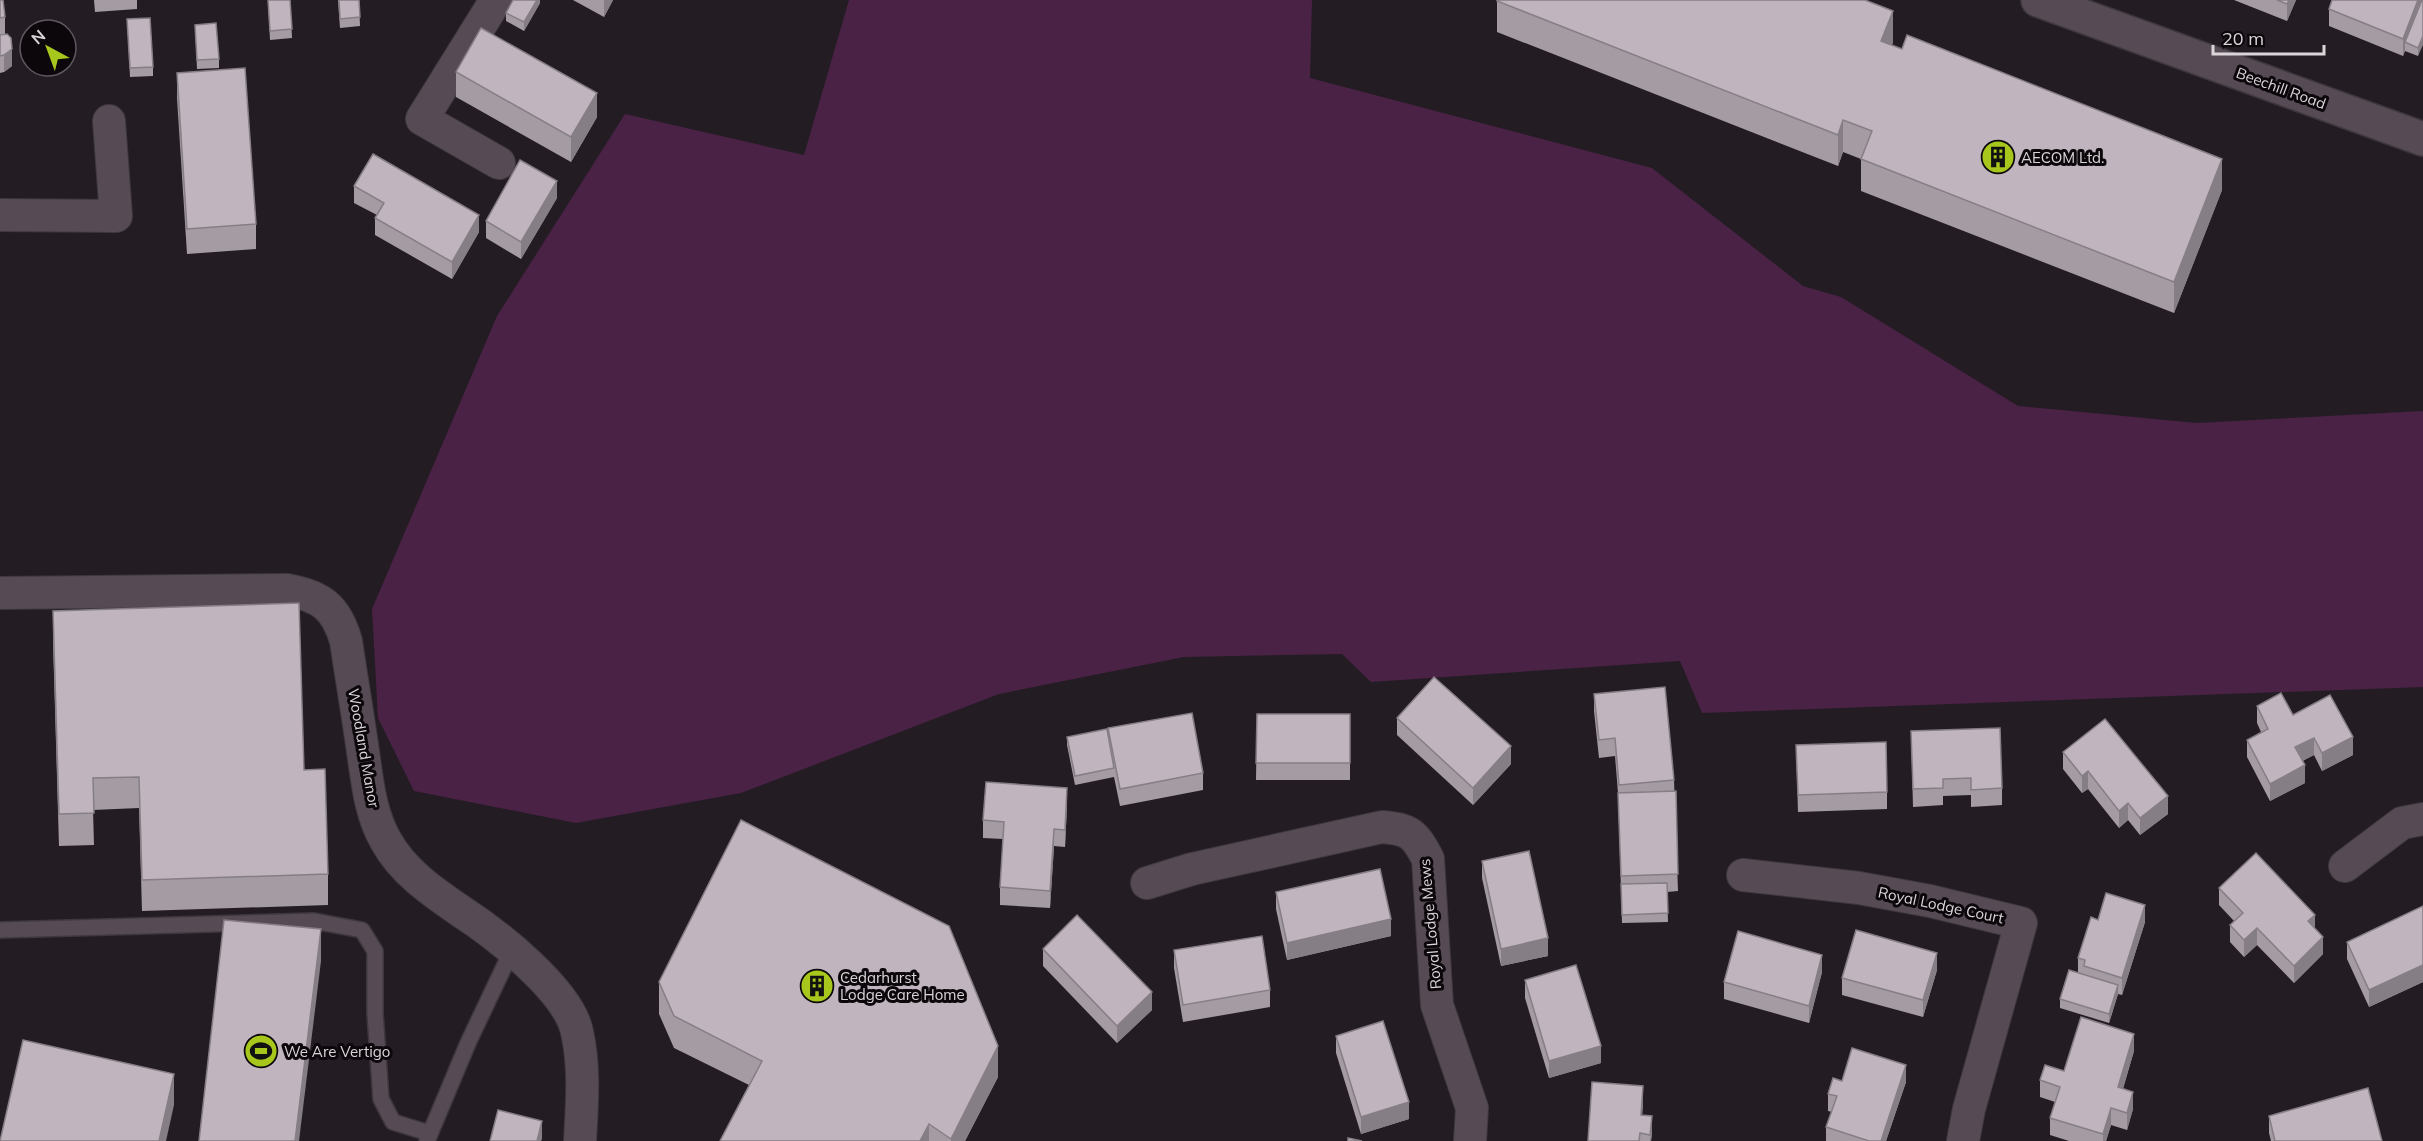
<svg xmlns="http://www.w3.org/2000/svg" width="2423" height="1141" font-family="Mulish,sans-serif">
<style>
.green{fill:#492246}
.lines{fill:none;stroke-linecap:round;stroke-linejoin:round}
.lane-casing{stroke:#3e383e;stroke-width:18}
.street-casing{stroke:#3e383e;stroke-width:34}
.secondary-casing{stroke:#3e383e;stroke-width:36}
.lane{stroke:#564b54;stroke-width:15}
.street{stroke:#564b54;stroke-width:32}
.secondary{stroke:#564b54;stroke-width:33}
.wall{fill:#a59ba3}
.shaded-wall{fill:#867e85}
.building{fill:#c0b4be;stroke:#867e85;stroke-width:1.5}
.labels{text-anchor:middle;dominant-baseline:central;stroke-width:6;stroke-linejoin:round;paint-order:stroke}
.street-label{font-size:15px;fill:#dbd5da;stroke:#0b070b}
.poi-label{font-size:15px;fill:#dbd5da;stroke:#0b070b;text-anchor:start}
</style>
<rect width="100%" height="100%" fill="#241c23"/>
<!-- green -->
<path class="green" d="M849,0h463l-2,78 342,90 151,118 38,11 177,109 179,17 226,-12v276l-721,26 -22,-52 -309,21 -29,-28 -158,3 -185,37 -258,99 -165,30 -162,-32 -36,-73 -6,-109 125,-293 128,-202 179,41z"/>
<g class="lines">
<defs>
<g id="lane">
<path d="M0,930l314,-9 48,9 13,21v62l6,86 12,23 36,11"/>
<path d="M427,1141l41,-98 44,-93"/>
</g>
<g id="street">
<path d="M496,0l-74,119 77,44"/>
<path d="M0,215l116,1 -7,-95"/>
<path d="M0,593l287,-3c34,6 49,17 59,51 5,34 11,69 16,104 5,32 7,67 24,96 17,31 47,51 76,71 34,22 107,79 115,120 8,35 5,73 3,109"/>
<path d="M2345,866l57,-43 21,-4"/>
<path d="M1743,875l116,13 71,13 91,22 -52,186 -6,32"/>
<path d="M1147,883l45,-14 190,-42c28,2 33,7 46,32l9,146 35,103 -2,33"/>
</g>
<path id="secondary" d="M2038,0l385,139"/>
</defs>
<!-- lane casing -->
<use href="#lane" class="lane-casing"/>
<!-- street casing -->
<use href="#street" class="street-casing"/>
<!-- secondary casing -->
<use href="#secondary" class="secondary-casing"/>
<!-- lane -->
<use href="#lane" class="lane"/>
<!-- street -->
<use href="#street" class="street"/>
<!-- secondary -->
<use href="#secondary" class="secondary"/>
</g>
<!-- wall -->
<g class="wall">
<path d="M0,0l5,17v17l7,32 -8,6 -4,1z"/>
<path d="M94,0h43v9l-42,3z"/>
<path d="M268,0h22l2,38 -22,2z"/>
<path d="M338,0h21l1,26 -20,2z"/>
<path d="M540,0v3l-16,28 -18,-10v-8z"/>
<path d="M573,0h40l-9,17z"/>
<path d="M2234,0h62l-9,21z"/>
<path d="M2421,0l-3,56 -13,-5 -2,5 -74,-30v-17z"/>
<path d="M1497,1l396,41 -1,3 330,145 -48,123 -313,-122v-32l-18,-7 -5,14 -341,-134z"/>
<path d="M127,19l26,48v9l-23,1z"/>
<path d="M195,25l24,34v9l-22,1z"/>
<path d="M456,72l141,45 -26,45 -115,-65z"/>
<path d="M177,73l79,151v25l-69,5 -10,-156z"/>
<path d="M354,186l125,46 -27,47 -77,-44v-17l2,-3 -23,-12z"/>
<path d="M557,198l-36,61 -35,-21v-17z"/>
<path d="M53,611l275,263v31l-186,6 -3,-103 -46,2 1,35 -35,1 -6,-204z"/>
<path d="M1594,694l80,86 4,111 -11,1 1,30 -46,1 -4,-130 -3,-37 -16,2 -5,-47z"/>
<path d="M2257,706l36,9 60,40 -31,16 -8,-16 -12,6 3,22 -35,18 -23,-44v-17l14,-8 -4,-9z"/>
<path d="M1257,714h93v66h-94z"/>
<path d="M1397,718l114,46 -38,41 -76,-70z"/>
<path d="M1108,728l95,45v17l-83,16 -6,-29 -39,8 -8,-40v-8l41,-2z"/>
<path d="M1911,731l91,57v17l-31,2v-12l-28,1v9l-30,2z"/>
<path d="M1796,745l91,47v17l-89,3z"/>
<path d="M2063,752l105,62 -28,21 -12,-15 -9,8 -31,-39 -6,4 -19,-24z"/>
<path d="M1067,805l-2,42 -11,-1 -4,62 -50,-3v-18l3,-48 -20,-1v-18z"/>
<path d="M1482,861l66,95 -47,10 -19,-88z"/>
<path d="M2219,888l96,40 8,26 -29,29 -37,-38 -13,12 -14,-15v-17l4,-4 -15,-16z"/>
<path d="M1276,892l115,44 -104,24 -11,-51z"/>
<path d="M2423,906v76l-54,25 -22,-48v-17z"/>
<path d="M2098,920l47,2 -23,73 -4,-1 -9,29 -49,-15v-9l18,-26v-15z"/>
<path d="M1043,949l109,61 -35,33 -74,-77z"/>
<path d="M1174,950l96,40v17l-87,15 -9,-54z"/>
<path d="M1937,970l-14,47 -81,-22v-17z"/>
<path d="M1822,972l-13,51 -85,-24v-17z"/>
<path d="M1525,980l76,83 -52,15 -24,-80z"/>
<path d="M659,982l339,95 -33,64h-245l29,-56 -75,-37 -15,-34z"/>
<path d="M1336,1036l73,83 -48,15 -25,-81z"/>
<path d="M2134,1051l-11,38 10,20 -6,21 -16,-5 -5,16h-37l-19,-6v-17l5,-16 -15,-5v-17l24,-9z"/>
<path d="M1842,1081l64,1 -20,59h-60v-14l6,-15 -4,-1v-17z"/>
<path d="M1643,1103l-1,12 10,18 -1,8h-63z"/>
<path d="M2269,1116l113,25h-111l-2,-8z"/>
</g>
<!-- shaded-wall -->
<g class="shaded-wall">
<path d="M537,0h3v3l-16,28v-9z"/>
<path d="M604,0h9l-9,17z"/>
<path d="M2289,0h7l-9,21v-17z"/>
<path d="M2418,0h3l-16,42v9l-2,5v-17z"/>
<path d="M1893,11v31l-12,30v-31z"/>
<path d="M2423,36v9l-5,11v-8z"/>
<path d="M12,49v17l-8,6v-17z"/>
<path d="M597,93v24l-26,45v-25z"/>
<path d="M1843,120v32l-5,14v-31z"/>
<path d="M2222,159v31l-48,123v-31z"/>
<path d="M557,181v17l-36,61v-17z"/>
<path d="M479,215v17l-27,47v-17z"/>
<path d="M2353,737v18l-31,16v-18z"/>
<path d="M2314,738v17l-19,10v-18z"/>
<path d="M1511,746v18l-38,41v-17z"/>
<path d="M2305,765v18l-35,18v-17z"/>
<path d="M2088,771v18l-6,4v-17z"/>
<path d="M1067,788v17l-2,42v-17z"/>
<path d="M2168,796v18l-28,21v-17z"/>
<path d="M2128,803v17l-9,8v-17z"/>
<path d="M1054,829v17l-4,62v-17z"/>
<path d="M2145,905v17l-23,73v-17z"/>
<path d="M2315,915v17l-7,-11z"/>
<path d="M1391,919v17l-104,24v-17z"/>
<path d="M2257,928v17l-13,12v-17z"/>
<path d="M321,929v32l-22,180h-4z"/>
<path d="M2323,937v17l-29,29v-17z"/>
<path d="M1548,938v18l-47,10v-17z"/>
<path d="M1937,953v17l-14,47v-17z"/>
<path d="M1822,955v17l-13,51v-17z"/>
<path d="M2423,965v17l-54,25v-17z"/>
<path d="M2118,985v9l-9,29v-9z"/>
<path d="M1152,992v18l-35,33v-17z"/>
<path d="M2134,1034v17l-16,53v-17z"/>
<path d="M998,1046v31l-33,64h-14v-2z"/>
<path d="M1601,1046v17l-52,15v-17z"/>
<path d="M1906,1065v17l-20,59h-5z"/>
<path d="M174,1074v31l-8,36h-7z"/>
<path d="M1643,1086v17l-2,29v-17z"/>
<path d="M2133,1092v17l-6,21v-17z"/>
<path d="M1409,1102v17l-48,15v-17z"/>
<path d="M2111,1108v17l-5,16h-3v-7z"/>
<path d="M1652,1116v17l-1,8h-1z"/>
<path d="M542,1121v18l-1,2h-4z"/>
<path d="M929,1124v17h-9z"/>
</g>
<!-- building -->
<g class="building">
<path d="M0,0h3l2,17 -5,1z"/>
<path d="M268,0h22l2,29 -22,2z"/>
<path d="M339,0h20l1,17 -20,2z"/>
<path d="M513,0h24l-13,22 -18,-9z"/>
<path d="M1497,0h368l28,11 -12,30 21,8 5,-14 315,124 -48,123 -313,-123 11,-28 -29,-11 -5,15 -341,-134z"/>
<path d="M2277,0h12l-2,4z"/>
<path d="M2332,0h86l-15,39 -74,-30z"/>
<path d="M2422,0h1v36l-5,12 -13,-6z"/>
<path d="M150,18l3,49 -23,1 -3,-49z"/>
<path d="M216,23l3,36 -22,1 -2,-35z"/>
<path d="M481,28l116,65 -26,44 -115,-65z"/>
<path d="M7,34l4,4 1,11 -8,6 -4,1v-21z"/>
<path d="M245,68l11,156 -69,5 -10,-156z"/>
<path d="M373,154l106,61 -27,47 -77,-44 9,-15 -30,-17z"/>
<path d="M520,160l37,21 -36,61 -35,-21z"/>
<path d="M299,603l5,167 21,-1 3,105 -186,6 -3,-103 -46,1 1,35 -35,1 -6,-203z"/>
<path d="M1434,677l77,69 -38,42 -76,-70z"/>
<path d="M1665,687l9,93 -55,5 -4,-47 -16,2 -5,-46z"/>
<path d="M2281,693l12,22 37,-20 23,42 -31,16 -8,-15 -19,9 10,18 -35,19 -23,-44 21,-11 -11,-23z"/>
<path d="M1192,713l11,60 -83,16 -12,-61z"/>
<path d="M1257,714h93v49h-94z"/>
<path d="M2105,719l63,77 -28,22 -12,-15 -9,8 -31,-40 -6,5 -19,-24z"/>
<path d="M2000,728l2,60 -31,2v-12l-28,1v9l-30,1 -2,-58z"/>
<path d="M1107,729l7,39 -39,8 -8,-39z"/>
<path d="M1886,742l1,50 -89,3 -2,-50z"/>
<path d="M986,782l81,6 -2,42 -11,-1 -4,62 -50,-4 4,-65 -21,-2z"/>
<path d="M1676,791l2,83 -57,2 -3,-83z"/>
<path d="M741,820l208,106 49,120 -47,93 -22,-15 -9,17h-200l42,-80 -88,-45 -15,-34z"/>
<path d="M1529,851l19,87 -47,11 -19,-88z"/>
<path d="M2256,853l59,62 -7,6 15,16 -29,29 -37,-38 -13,12 -14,-15 13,-12 -24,-25z"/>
<path d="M1380,869l11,50 -104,24 -11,-51z"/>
<path d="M1667,883l1,30 -46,2 -1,-31z"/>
<path d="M2106,893l39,12 -23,73 -38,-12 1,-6 -7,-2 13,-41 7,3z"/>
<path d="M2423,906v59l-54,25 -22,-48z"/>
<path d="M1077,915l75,77 -35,34 -74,-77z"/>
<path d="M224,920l97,9 -26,212h-96z"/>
<path d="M1856,930l81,23 -14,47 -81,-22z"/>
<path d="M1738,931l84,24 -13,51 -85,-24z"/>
<path d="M1262,936l8,54 -87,15 -9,-55z"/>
<path d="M1576,965l25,81 -52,15 -24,-81z"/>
<path d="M2069,970l49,15 -9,29 -49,-15z"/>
<path d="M2081,1017l53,17 -16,53 15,5 -6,21 -16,-5 -8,26 -53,-16 10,-31 -20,-7 5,-15 19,6z"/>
<path d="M1383,1021l26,81 -48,15 -25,-81z"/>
<path d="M23,1040l151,34 -15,67h-159z"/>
<path d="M1852,1048l54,17 -25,76h-12l-43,-14 11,-31 -9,-2 5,-16 9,3z"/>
<path d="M1592,1082l51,4 -2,29 11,1 -2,19 -10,-2 -1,8h-51z"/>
<path d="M2368,1088l14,53h-107l-6,-25z"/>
<path d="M498,1110l44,11 -5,20h-47z"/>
<path d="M1348,1138l14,3h-14z"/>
</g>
<!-- icons -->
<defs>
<symbol id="building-disc" viewBox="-11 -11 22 22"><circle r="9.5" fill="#a8c71c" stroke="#0b070b"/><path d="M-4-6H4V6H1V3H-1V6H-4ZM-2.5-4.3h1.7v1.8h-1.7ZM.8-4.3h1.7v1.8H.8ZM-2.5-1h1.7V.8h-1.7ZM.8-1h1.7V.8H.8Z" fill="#111"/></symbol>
<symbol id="stadium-disc" viewBox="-11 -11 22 22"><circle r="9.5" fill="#a8c71c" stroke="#0b070b"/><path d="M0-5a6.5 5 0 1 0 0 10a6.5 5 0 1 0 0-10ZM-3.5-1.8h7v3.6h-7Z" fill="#111"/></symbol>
</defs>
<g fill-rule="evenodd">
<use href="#building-disc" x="1979" y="138" width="38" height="38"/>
<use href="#building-disc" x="798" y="967" width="38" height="38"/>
<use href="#stadium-disc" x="242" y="1032" width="38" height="38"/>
</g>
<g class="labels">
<!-- street labels -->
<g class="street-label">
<text transform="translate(2281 88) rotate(20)">Beechill Road</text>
<text transform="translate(364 748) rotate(80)">Woodland Manor</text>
<text transform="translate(1941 905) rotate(12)">Royal Lodge Court</text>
<text transform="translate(1430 924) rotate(-95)">Royal Lodge Mews</text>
</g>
<!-- poi labels -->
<g class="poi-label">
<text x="2021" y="157">AECOM Ltd.</text>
<text x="840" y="977">Cedarhurst<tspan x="840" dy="17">Lodge Care Home</tspan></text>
<text x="284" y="1051">We Are Vertigo</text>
</g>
</g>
<!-- north arrow -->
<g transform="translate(48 48) rotate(319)"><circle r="28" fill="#0b070b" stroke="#5e595e" stroke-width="1.5"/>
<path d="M0-4.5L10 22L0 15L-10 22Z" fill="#a8c71c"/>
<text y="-9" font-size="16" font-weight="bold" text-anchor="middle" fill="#dbd5da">N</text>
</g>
<!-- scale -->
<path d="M2213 45v9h111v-9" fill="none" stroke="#dbd5da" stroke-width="3"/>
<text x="2222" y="45" font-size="18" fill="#dbd5da" stroke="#0b070b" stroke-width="4.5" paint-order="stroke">20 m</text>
</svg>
